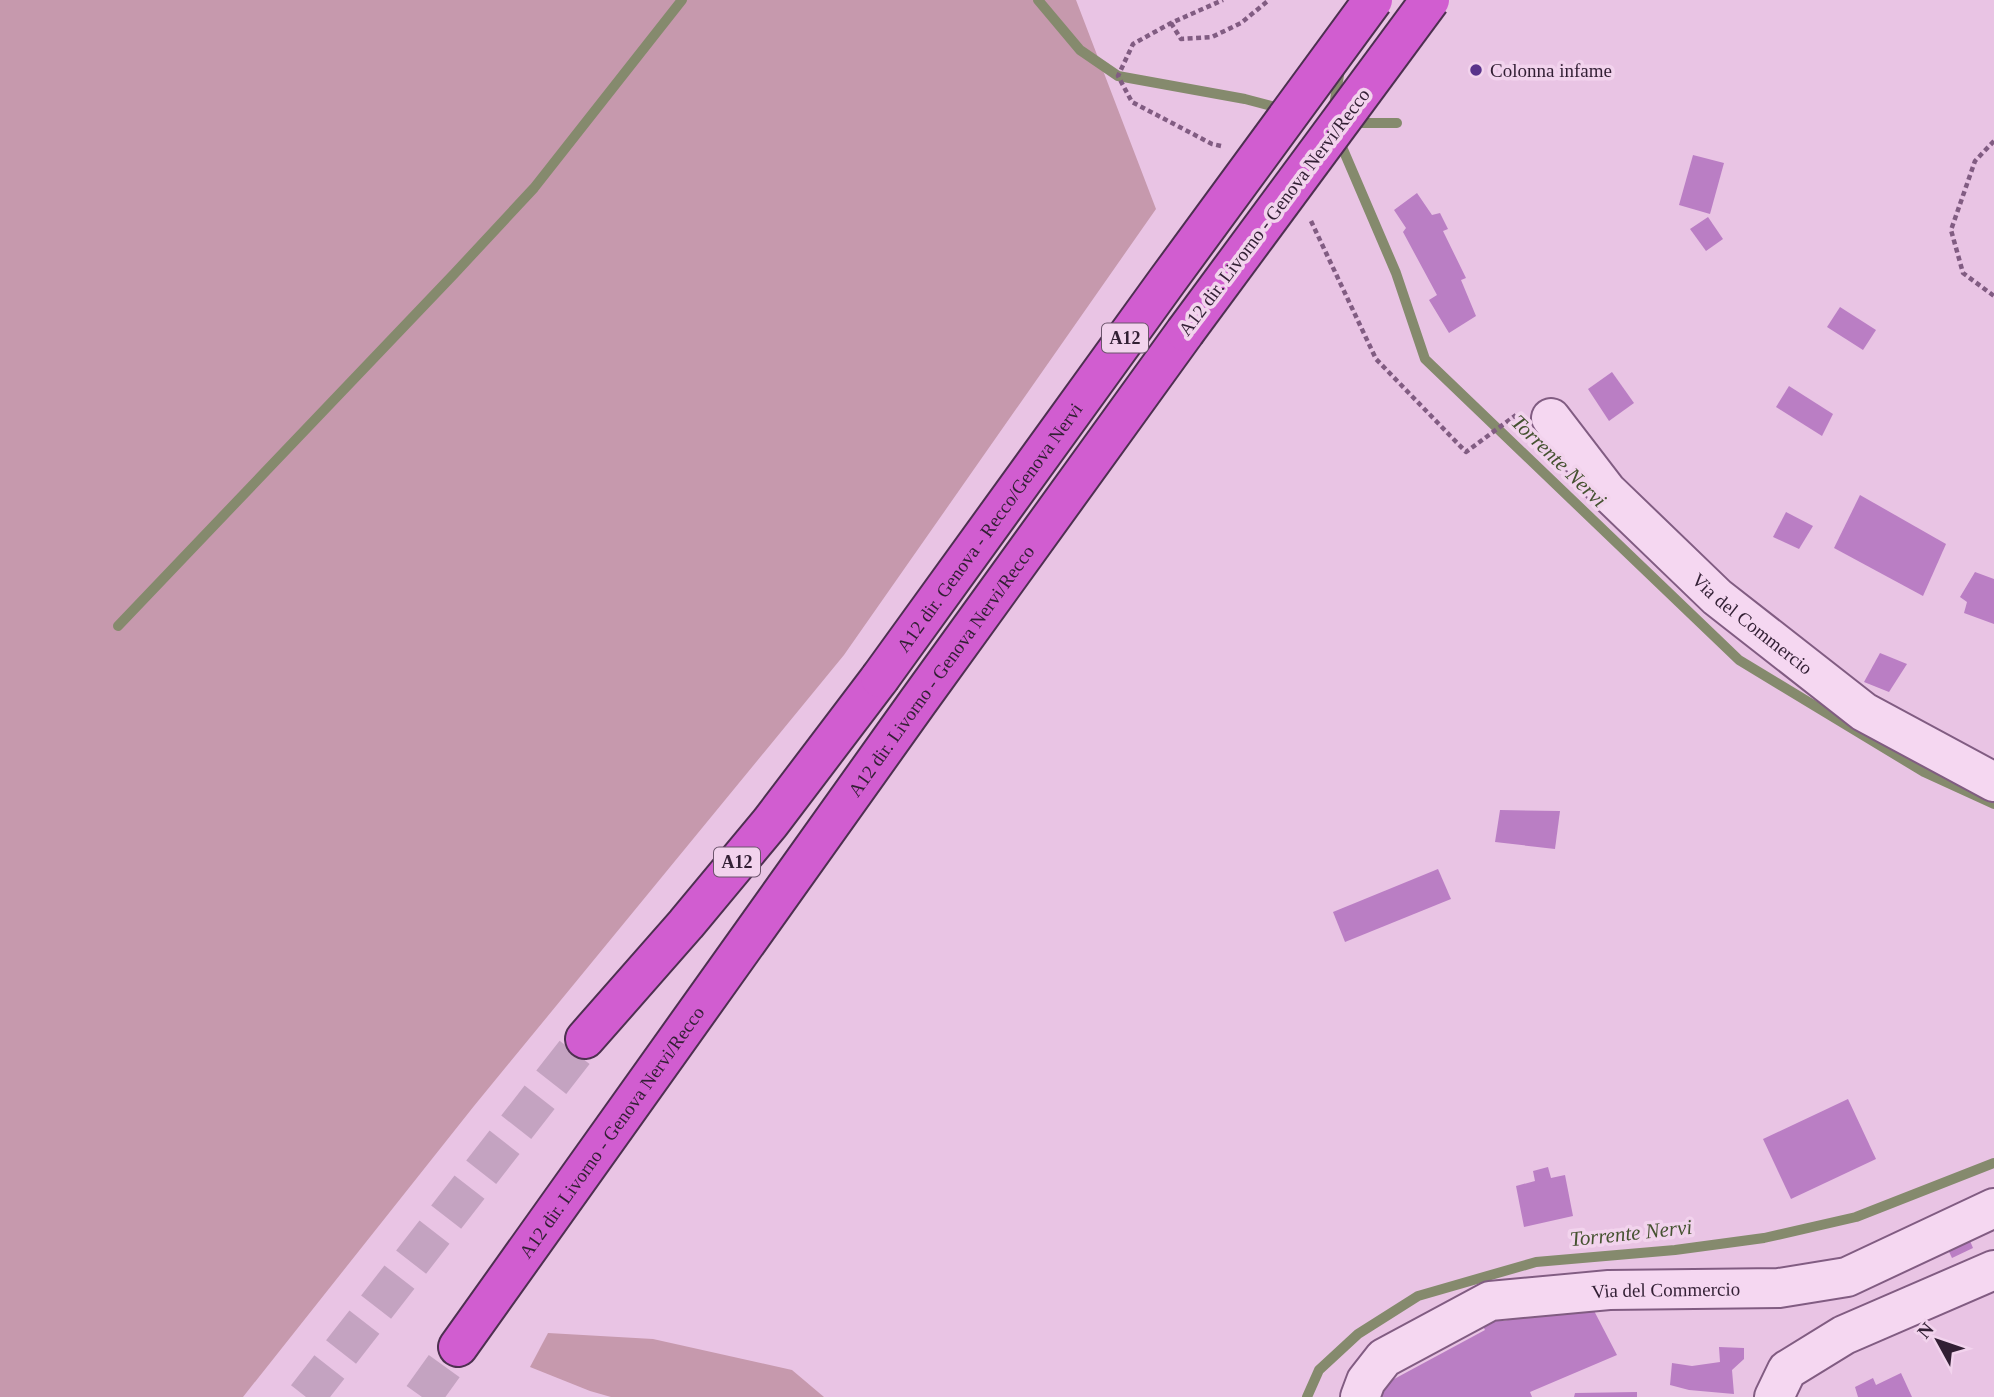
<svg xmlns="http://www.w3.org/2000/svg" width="1994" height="1397" font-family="'Times New Roman',serif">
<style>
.grass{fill:#c699ad}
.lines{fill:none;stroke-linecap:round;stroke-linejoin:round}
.stream{stroke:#858a6d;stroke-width:10}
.building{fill:#ba7ec4}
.highway-tunnel{stroke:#c4a3c1;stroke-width:38;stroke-dasharray:38 19;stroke-linecap:butt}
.street-casing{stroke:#815c82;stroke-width:42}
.highway-casing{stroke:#4d3050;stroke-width:42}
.path{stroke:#815c82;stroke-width:4.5;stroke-dasharray:5 3.5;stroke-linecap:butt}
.street{stroke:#f5d7f1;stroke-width:38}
.highway{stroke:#d15dd0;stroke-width:38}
.highway-bridge-casing{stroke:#4d3050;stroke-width:42;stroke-linecap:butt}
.highway-bridge{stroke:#d15dd0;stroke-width:38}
.poi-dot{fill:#59328b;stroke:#f2d3ed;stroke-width:2.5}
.labels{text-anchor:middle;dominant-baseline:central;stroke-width:7;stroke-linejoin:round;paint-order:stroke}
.shield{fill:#f2d3ed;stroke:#6c556c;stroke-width:2}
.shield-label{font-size:18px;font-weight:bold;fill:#321f34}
.poi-label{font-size:19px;fill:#321f34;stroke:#f2d3ed;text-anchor:start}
.street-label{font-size:19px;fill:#321f34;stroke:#f2d3ed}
.water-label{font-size:21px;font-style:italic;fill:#455230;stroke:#f2d3ed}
</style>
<rect width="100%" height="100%" fill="#e9c4e4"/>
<!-- grass -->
<g class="grass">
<path d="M0,0h1076l80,209 -312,446 -370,451 -231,291h-243z"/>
<path d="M548,1333l105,6 139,31 32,27h-213l-21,-6 -60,-24z"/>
</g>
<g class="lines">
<!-- stream -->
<g class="stream">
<path d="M1038,0l42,50 38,26 127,23 38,10"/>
<path d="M1334,106l6,-37"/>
<path d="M1352,123h45"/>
<path d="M1339,140l57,133 29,86 314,301 185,112 70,32"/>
<path d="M118,626l336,-352 80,-86 148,-188"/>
<path d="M1307,1397l12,-27 39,-36 60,-38 118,-34 139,-12 89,-12 92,-21 138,-54"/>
</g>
</g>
<!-- building -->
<g class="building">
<path d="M1693,155l31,8 -14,51 -31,-9z"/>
<path d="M1417,193l15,22 8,-2 8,16 -5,2 23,47 -5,2 15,36 -27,17 -20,-33 8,-5 -34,-63 3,-4 -12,-18z"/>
<path d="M1708,217l15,22 -17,12 -16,-22z"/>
<path d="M1840,307l36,23 -13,20 -36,-23z"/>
<path d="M1612,372l22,31 -25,18 -21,-32z"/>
<path d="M1789,386l44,28 -11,22 -46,-29z"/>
<path d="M1860,495l86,49 -23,52 -89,-48z"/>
<path d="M1786,512l27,14 -14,23 -26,-12z"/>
<path d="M1975,572l19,7v45l-30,-11 3,-11 -7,-5z"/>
<path d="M1880,653l27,11 -18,28 -25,-10z"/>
<path d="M1500,810l60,1 -5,38 -60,-7z"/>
<path d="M1438,869l13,30 -106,43 -12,-30z"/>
<path d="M1848,1099l28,60 -85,40 -28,-60z"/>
<path d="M1548,1167l3,11 14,-3 8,41 -49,11 -8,-41 19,-5 -2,-10z"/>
<path d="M1965,1229l8,19 -21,10 -9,-19z"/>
<path d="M1590,1303l27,52 -87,37 2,5h-156l7,-12 102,-55 -7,-14 17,-8 8,13z"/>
<path d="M1719,1347l25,1v11l-12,11 2,24 -45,-4 -19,-5 2,-22 20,3 28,-4z"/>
<path d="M1901,1373l11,24h-54l-3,-10 18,-9 3,7z"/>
<path d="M1637,1392v5h-63l1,-4z"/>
</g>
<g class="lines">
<!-- highway-tunnel -->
<g class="highway-tunnel">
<path d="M306,1397l279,-358"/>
<path d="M422,1397l36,-50"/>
</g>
<defs>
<g id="street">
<path id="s1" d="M1551,418l56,73 110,106 147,115 130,70"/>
<path id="s2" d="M1360,1397l6,-16 18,-23 106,-57 119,-11 170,-2 68,-11 147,-69"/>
<path d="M1774,1397l13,-27 57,-35 150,-65"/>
</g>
<g id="highway">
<path d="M585,1039l101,-115 84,-101 110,-145"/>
<path id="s3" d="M458,1347l459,-644 268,-371"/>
</g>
</defs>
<!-- street casing -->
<use href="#street" class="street-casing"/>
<!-- highway casing -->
<use href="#highway" class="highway-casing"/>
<!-- path -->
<g class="path">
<path d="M1171,23l10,16 31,-2 29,-14 28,-23"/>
<path d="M1994,141l-19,20 -24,69 12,43 31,23"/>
<path d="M1221,146l-9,-2 -80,-42 -14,-26 15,-32 38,-21 52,-23"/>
<path d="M1311,221l65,138 90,93 50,-37"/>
</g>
<!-- street -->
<use href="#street" class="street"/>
<!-- highway -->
<use href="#highway" class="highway"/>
<defs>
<g id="highway-bridge">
<path d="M1185,332l245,-332"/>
<path id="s4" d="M880,678l287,-397 206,-281"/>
</g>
</defs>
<!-- highway-bridge casing -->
<use href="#highway-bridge" class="highway-bridge-casing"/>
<!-- highway-bridge -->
<use href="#highway-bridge" class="highway-bridge"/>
</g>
<!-- markers -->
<circle class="poi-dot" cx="1476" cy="70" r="7"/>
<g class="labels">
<!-- shield labels -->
<g class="shield">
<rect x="1102" y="323.5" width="46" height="29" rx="5"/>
<rect x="714" y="847.5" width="46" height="29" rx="5"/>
</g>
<g class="shield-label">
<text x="1125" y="338">A12</text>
<text x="737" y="862">A12</text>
</g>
<!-- poi labels -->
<g class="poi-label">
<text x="1490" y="70">Colonna infame</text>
</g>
<!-- street labels -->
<g class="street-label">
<text transform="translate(1274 212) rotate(-53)">A12 dir. Livorno - Genova Nervi/Recco</text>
<text stroke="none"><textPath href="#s4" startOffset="186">A12 dir. Genova - Recco/Genova Nervi</textPath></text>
<text stroke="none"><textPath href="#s1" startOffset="289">Via del Commercio</textPath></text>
<text stroke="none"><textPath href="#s3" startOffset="831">A12 dir. Livorno - Genova Nervi/Recco</textPath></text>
<text stroke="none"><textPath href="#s3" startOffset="264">A12 dir. Livorno - Genova Nervi/Recco</textPath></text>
<text stroke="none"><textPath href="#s2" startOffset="343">Via del Commercio</textPath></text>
</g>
<!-- water labels -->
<g class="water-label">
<text transform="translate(1559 461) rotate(44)">Torrente Nervi</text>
<text transform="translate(1631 1233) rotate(-6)">Torrente Nervi</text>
</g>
</g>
<!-- north arrow -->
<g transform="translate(1938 1341) rotate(310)" stroke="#f2d3ed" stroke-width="5" paint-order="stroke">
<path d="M0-5L12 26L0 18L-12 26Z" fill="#321f34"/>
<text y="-10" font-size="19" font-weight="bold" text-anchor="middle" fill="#321f34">N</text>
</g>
</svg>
